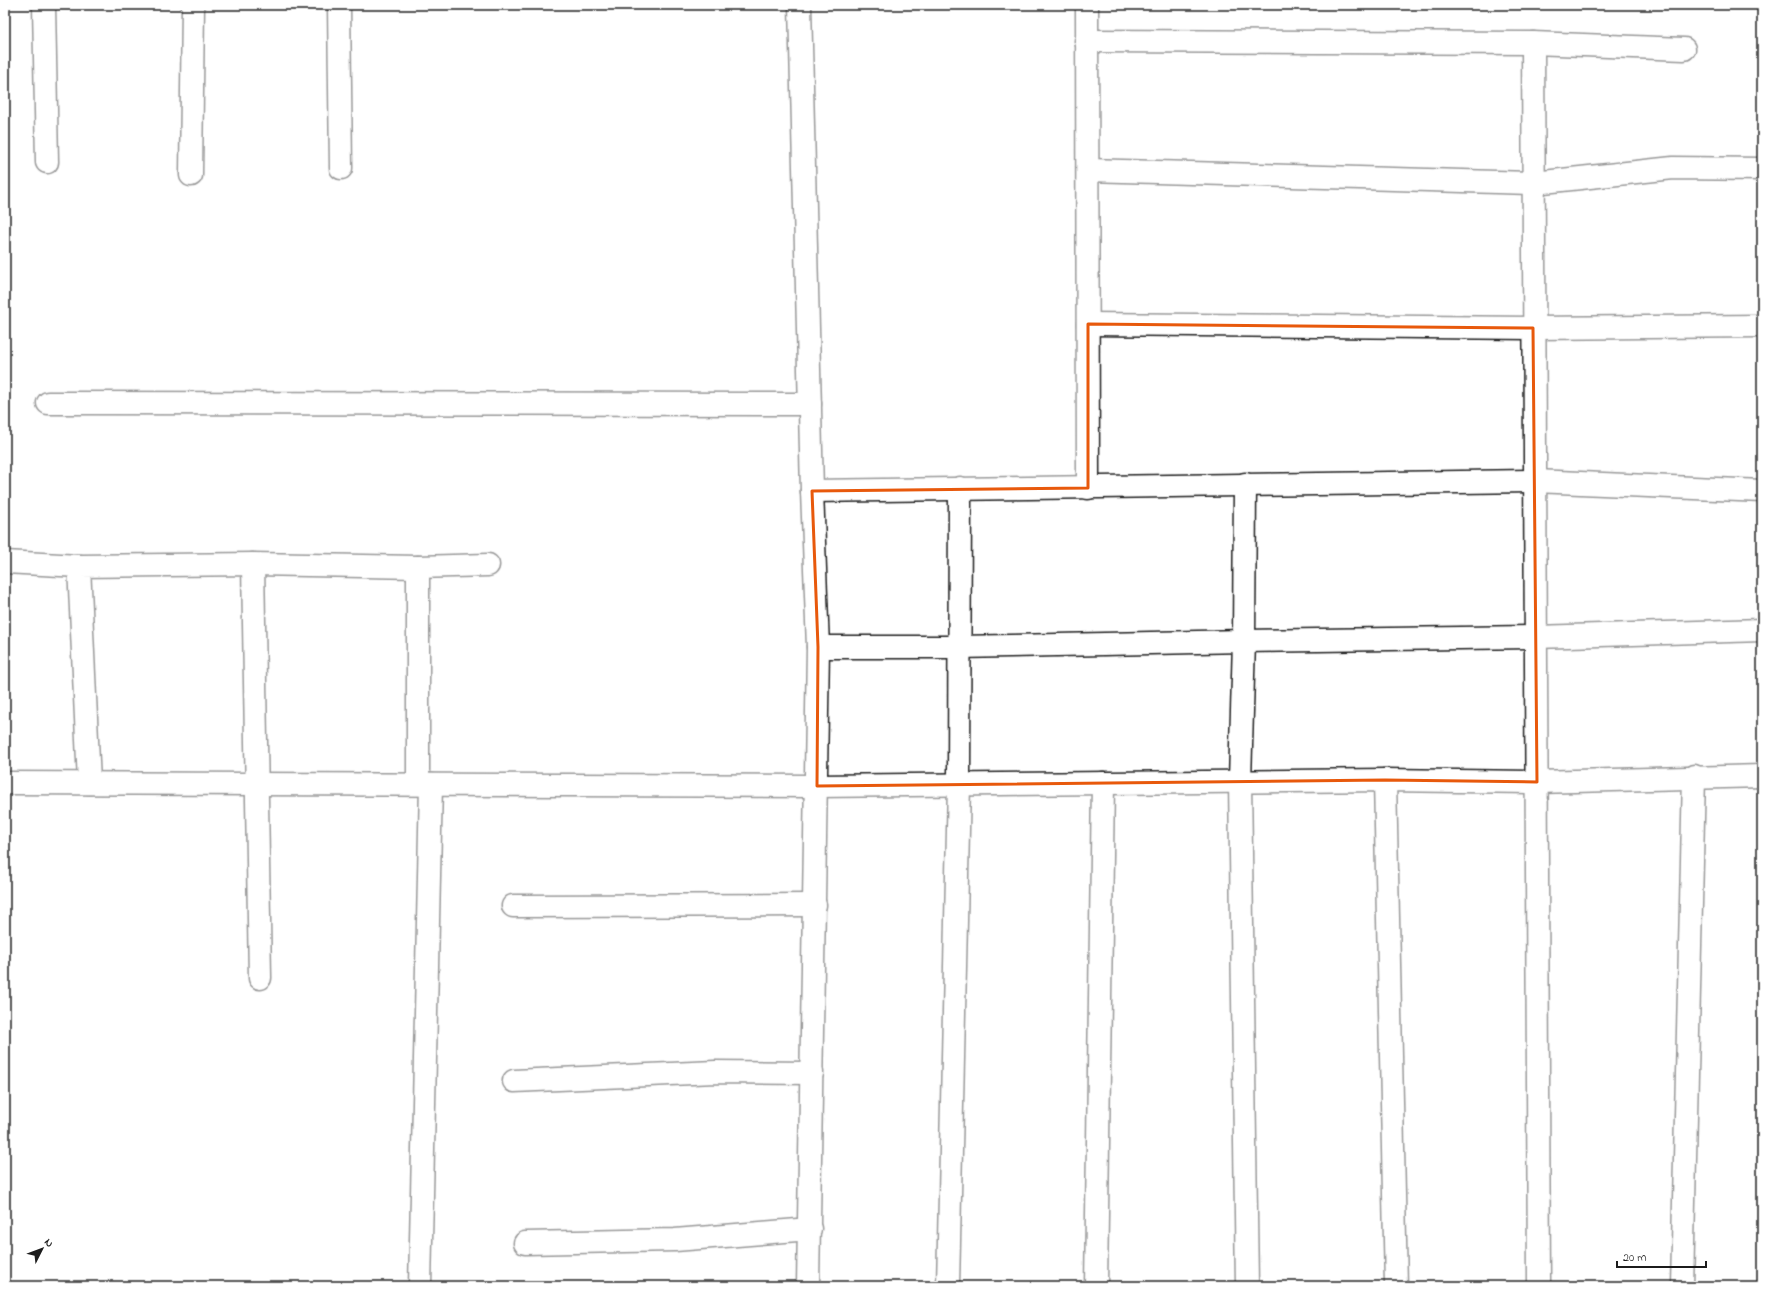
<svg xmlns="http://www.w3.org/2000/svg" width="1767" height="1291" font-family="'Indie Flower',sans-serif">
<style>
.lines{fill:none;stroke-linecap:round;stroke-linejoin:round}
.street-casing{stroke:#1c1c1c;stroke-width:25}
.street{stroke:#fff;stroke-width:22}
.marked{fill:none;stroke:#e8590c;stroke-width:3;stroke-linejoin:round}
</style>
<rect width="100%" height="100%" fill="#fff"/>
<filter id="ink" filterUnits="userSpaceOnUse"><feTurbulence type="fractalNoise" baseFrequency=".025" numOctaves="2"/><feDisplacementMap in="SourceGraphic" scale="8" xChannelSelector="R" yChannelSelector="G"/><feConvolveMatrix kernelMatrix="1 2 1 2 8 2 1 2 1" color-interpolation-filters="sRGB"/></filter>
<g filter="url(#ink)">
<g class="lines">
<defs>
<g id="street">
<path d="M44,5l3,157"/>
<path d="M339,5l2,163"/>
<path d="M800,5l12,486 6,156 -10,639"/>
<path d="M1087,5l1,483"/>
<path d="M1086,41l447,2 151,6"/>
<path d="M1533,43l6,1243"/>
<path d="M1088,170l446,13 139,-15 89,1"/>
<path d="M191,175l2,-170"/>
<path d="M1088,324l445,4 229,-2"/>
<path d="M48,403l762,1"/>
<path d="M1245,484l-1,157 -4,140 7,505"/>
<path d="M812,491l723,-10 227,10"/>
<path d="M5,562l74,4"/>
<path d="M253,564l7,414"/>
<path d="M818,647h140l286,-6 292,-4 226,-7"/>
<path d="M1385,780l11,506"/>
<path d="M5,783l812,3 568,-6 152,2 225,-6"/>
<path d="M89,783l-10,-217 174,-2 165,3 70,-2"/>
<path d="M418,784v-217"/>
<path d="M513,906l302,-1"/>
<path d="M514,1081l201,-9 97,1"/>
<path d="M525,1243l150,-3 135,-11"/>
<path d="M420,1286l11,-501"/>
<path d="M948,1286l11,-502 1,-296"/>
<path d="M1096,1286l7,-503"/>
<path d="M1682,1286l12,-510"/>
</g>
</defs>
<!-- street casing -->
<use href="#street" class="street-casing"/>
<!-- street -->
<use href="#street" class="street"/>
</g>
</g>
<!-- marked area -->
<path d="M0 0H1767V1291H0ZM1088,324l445,4 4,454 -152,-2 -568,6 1,-139 -6,-156 276,-3z" fill="#fff" fill-opacity=".55" fill-rule="evenodd"/>
<path class="marked" d="M1088,324l445,4 4,454 -152,-2 -568,6 1,-139 -6,-156 276,-3z"/>
<!-- margin -->
<rect width="1767" height="1291" fill="none" stroke="#fff" stroke-width="20"/>
<rect x="10" y="10" width="1747" height="1271" fill="none" stroke="#1c1c1c" stroke-width="1.5" filter="url(#ink)"/>
<!-- north arrow -->
<g transform="translate(42 1249) rotate(48)" stroke="#ffffff" stroke-width="3" paint-order="stroke">
<path d="M0-3L7 15L0 10L-7 15Z" fill="#1c1c1c"/>
<text y="-6" font-size="11" font-weight="bold" text-anchor="middle" fill="#1c1c1c">N</text>
</g>
<!-- scale -->
<path d="M1617 1261v6h89v-6" fill="none" stroke="#1c1c1c" stroke-width="2"/>
<text x="1623" y="1261" font-size="12" fill="#1c1c1c" stroke="#ffffff" stroke-width="3" paint-order="stroke">20 m</text>
</svg>
